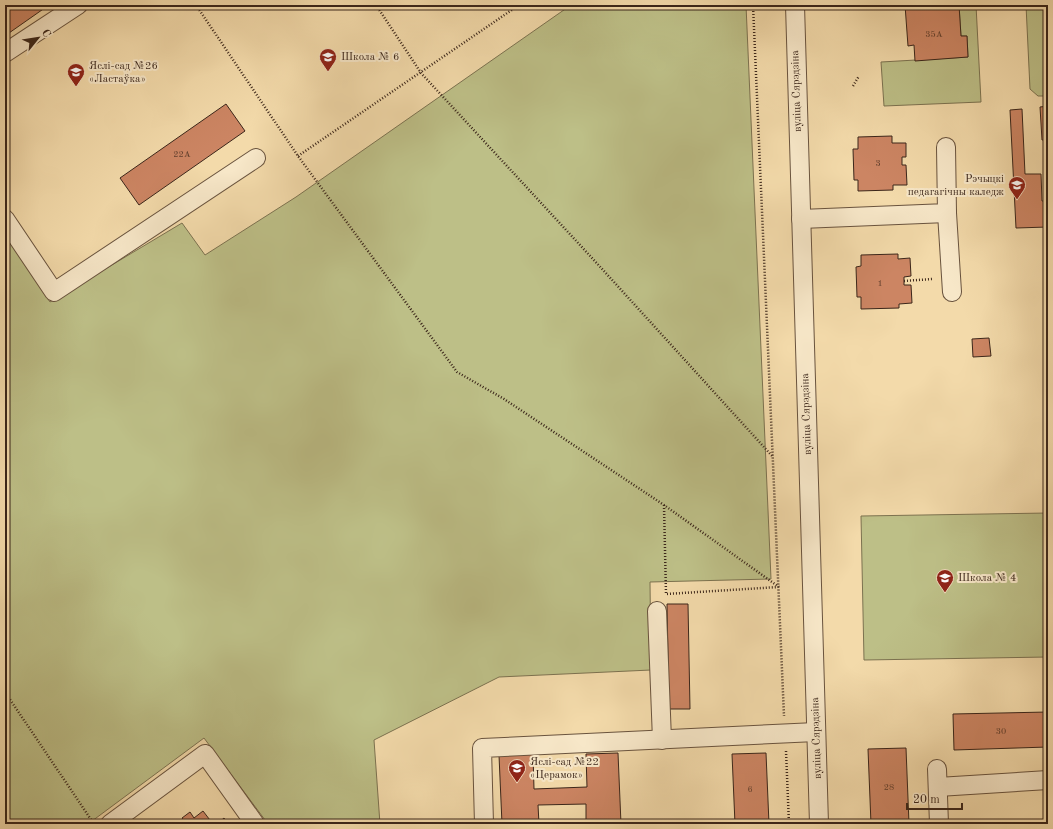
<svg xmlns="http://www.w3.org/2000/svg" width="1053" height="829" font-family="'Old Standard TT',serif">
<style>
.green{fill:#bdbf87;stroke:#7c7250}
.building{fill:#cc8563;stroke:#3b261a}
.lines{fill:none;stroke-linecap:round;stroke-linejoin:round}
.minor-casing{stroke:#69533e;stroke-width:20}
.path{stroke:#3b261a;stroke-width:2.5;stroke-dasharray:1 2;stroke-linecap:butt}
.minor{stroke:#f7e7c8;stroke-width:18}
.labels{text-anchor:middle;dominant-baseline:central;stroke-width:4;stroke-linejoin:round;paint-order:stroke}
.number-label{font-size:9px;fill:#5f3e2c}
.poi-label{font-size:11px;fill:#3b261a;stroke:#f7e7c8;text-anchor:start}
.street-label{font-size:11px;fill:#3b261a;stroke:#f7e7c8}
</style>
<rect width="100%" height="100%" fill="#f3daaa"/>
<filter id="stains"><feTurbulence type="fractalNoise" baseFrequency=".005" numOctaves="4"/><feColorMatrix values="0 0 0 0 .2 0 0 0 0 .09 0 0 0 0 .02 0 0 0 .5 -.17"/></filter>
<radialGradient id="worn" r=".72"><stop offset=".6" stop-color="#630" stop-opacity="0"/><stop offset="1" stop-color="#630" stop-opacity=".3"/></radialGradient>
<!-- green -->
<g class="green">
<path d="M571,5h175l25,574 -121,3 1,88 -152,7 -125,63 6,84h-112l-64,-86 -116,86h-83v-589l45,67 132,-79 23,32 91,-58z"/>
<path d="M959,5h17l5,97 -97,4 -3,-44 87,-5 -1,-21h-6z"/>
<path d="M1026,5h22v91h-10l-8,-7z"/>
<path d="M1048,513v144l-184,3 -3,-144z"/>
</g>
<!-- building -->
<g class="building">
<path d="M5,5h44l-40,28 -4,-6z"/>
<path d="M905,5h54l2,31h6l1,21 -53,4 -1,-16 -6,1z"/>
<path d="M226,104l19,27 -106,74 -19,-27z"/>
<path d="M1048,106v34h-6l-2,-33z"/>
<path d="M1022,109l3,65h16l1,27h6v26l-32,1 -6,-118z"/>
<path d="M892,136v7h14v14h-4v8h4l1,20h-14v5l-35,1v-11h-4l-1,-31h5v-12z"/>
<path d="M898,254v5l12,-1 1,18 -7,1v8h7l1,18 -13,1v4l-38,1v-12h-4l-1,-30 5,-1v-11z"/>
<path d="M989,338l2,18 -18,1 -1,-18z"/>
<path d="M667,604h21l2,105h-21z"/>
<path d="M1048,712v35l-94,3 -1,-36z"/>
<path d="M906,748l3,76h-38l-3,-75z"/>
<path d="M533,753l1,36 53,-2 -1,-33 32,-1 3,71h-35v-20l-48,1 1,19h-37l-3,-69z"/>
<path d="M766,753l3,71h-34l-3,-70z"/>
<path d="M203,811l10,13h-30l2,-2 -3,-4 8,-6 4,6z"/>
<path d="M224,818l4,6h-11z"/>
</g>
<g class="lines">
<defs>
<g id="minor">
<path d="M795,5l24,819"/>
<path d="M5,53l73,-48"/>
<path d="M947,213l5,79"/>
<path d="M5,219l49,73 202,-134"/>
<path d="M801,219l146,-6 -1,-66"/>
<path d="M657,611l5,129"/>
<path d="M937,769l2,55"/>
<path d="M938,787l110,-7"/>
<path d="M110,824l95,-70 50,70"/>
<path d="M484,824l-2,-76 334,-16"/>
</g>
</defs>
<!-- minor casing -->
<use href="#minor" class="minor-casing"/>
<!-- path -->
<g class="path">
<path d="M196,5l102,151 159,216 47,27 160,106 115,82"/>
<path d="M376,5l45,68 183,198 169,186"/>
<path d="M753,5l31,711"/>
<path d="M853,86l6,-10"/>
<path d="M298,156l221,-151"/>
<path d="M904,281l28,-2"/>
<path d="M664,505l2,89 112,-7"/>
<path d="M5,692l87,129"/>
<path d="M786,751l3,73"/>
</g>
<!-- minor -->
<use href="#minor" class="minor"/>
</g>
<!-- icons -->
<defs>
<symbol id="school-pin" viewBox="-11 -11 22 30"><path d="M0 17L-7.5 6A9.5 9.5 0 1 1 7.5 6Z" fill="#8f2418" stroke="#f7e7c8"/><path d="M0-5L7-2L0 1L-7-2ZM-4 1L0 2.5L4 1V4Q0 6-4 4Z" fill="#fff"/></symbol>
<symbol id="university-pin" viewBox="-11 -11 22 30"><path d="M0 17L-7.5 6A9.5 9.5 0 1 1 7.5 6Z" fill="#8f2418" stroke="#f7e7c8"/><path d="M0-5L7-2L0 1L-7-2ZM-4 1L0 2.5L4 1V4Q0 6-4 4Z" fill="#fff"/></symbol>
</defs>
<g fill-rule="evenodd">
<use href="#school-pin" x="318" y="47" width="20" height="27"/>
<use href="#school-pin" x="66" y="62" width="20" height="27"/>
<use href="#university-pin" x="1007" y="175" width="20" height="27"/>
<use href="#school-pin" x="935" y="568" width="20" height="27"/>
<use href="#school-pin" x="507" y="758" width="20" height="27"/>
</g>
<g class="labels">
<!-- number labels -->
<g class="number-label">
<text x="934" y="34">35А</text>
<text x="182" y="154">22А</text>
<text x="878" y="163">3</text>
<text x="880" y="283">1</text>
<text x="1001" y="731">30</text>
<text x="889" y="787">28</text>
<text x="750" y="789">6</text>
</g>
<!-- poi labels -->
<g class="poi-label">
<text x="341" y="57">Школа № 6</text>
<text x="89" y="66">Яслі-сад №26<tspan x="89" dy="13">«Ластаўка»</tspan></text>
<text x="1004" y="179" text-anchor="end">Рэчыцкі<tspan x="1004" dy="13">педагагічны каледж</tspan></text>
<text x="958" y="578">Школа № 4</text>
<text x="530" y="762">Яслі-сад №22<tspan x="530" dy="13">«Церамок»</tspan></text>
</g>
<!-- street labels -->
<g class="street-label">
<text transform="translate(797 91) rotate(-92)">вуліца Сярэдзіна</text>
<text transform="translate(807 414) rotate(-92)">вуліца Сярэдзіна</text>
<text transform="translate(817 738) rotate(-92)">вуліца Сярэдзіна</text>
</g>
</g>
<!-- margin -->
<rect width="1053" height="829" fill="none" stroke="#f3daaa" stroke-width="20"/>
<rect x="6" y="6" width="1041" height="817" fill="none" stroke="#3b261a" stroke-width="2"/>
<rect x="10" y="10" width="1033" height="809" fill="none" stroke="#3b261a"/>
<!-- north arrow -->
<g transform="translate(38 38) rotate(60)" stroke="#f7e7c8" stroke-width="3" paint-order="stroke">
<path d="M0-3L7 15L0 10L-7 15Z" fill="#3b261a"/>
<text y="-6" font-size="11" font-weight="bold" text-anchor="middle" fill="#3b261a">С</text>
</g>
<!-- scale -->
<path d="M907 803v6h55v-6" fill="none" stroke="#3b261a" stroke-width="2"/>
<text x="913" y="803" font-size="12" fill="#3b261a" stroke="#f7e7c8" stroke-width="3" paint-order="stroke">20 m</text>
<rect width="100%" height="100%" filter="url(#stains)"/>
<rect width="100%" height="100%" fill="url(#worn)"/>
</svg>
